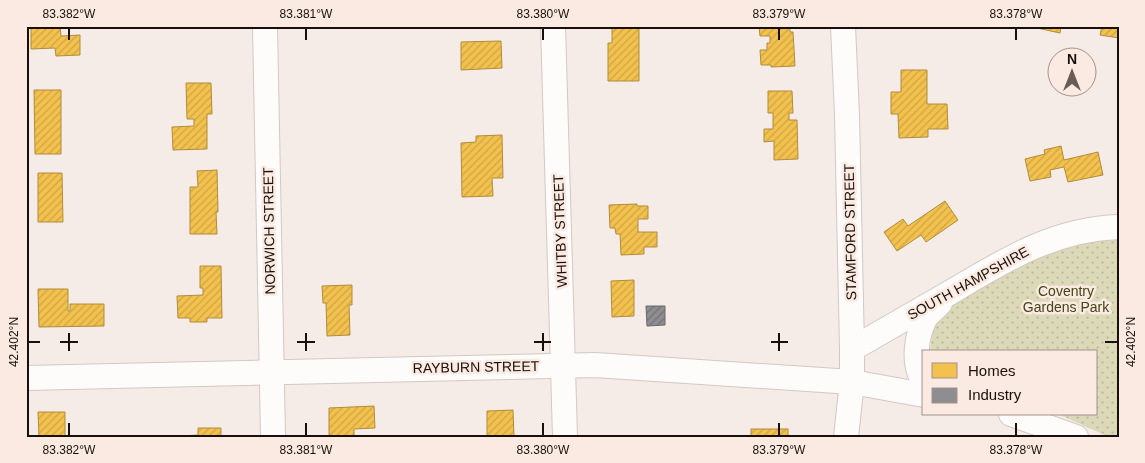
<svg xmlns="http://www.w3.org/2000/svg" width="1145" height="463" font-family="Helvetica,sans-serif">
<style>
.grass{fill:url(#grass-dots)}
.homes{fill:url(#homes-hatch);stroke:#b18c3a}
.industry{fill:url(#industry-hatch);stroke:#6a686a}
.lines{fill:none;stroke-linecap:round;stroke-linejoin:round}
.minor-casing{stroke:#d2c8c4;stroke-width:26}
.minor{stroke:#fefcfb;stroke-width:24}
.ticks{fill:none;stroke:#19100b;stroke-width:2}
.labels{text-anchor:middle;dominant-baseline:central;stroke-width:5;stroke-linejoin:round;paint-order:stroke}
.street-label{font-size:14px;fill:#19100b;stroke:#fbeae1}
.park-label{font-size:14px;fill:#434518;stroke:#fbeae1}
.neatline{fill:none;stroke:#19100b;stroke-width:2}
.ticks-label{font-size:12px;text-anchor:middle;fill:#19100b}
</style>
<defs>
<pattern id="grass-dots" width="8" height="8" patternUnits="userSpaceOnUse" patternTransform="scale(1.25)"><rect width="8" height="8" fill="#dbd9b7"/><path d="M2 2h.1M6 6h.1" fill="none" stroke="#bbb99c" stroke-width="1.8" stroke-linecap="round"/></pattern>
<pattern id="homes-hatch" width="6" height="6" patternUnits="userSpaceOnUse" patternTransform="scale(1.25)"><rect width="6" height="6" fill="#f2c14e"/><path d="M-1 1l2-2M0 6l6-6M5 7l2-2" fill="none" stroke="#cfa543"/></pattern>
<pattern id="industry-hatch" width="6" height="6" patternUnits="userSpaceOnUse" patternTransform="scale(1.25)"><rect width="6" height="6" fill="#8d8d92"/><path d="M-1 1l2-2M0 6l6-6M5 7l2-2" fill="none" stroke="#727275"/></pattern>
</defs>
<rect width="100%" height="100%" fill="#f5ece7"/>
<!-- grass -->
<path class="grass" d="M1119,234v203h-10l-51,-23h38v-62h-166l2,-19 7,-20 18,-15 100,-53z"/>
<!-- homes -->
<g class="homes">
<path d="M31,26h29l1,10 19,-1v20l-24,1 -1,-8 -24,1z"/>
<path d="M612,26h27v55h-31v-38h4z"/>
<path d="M759,26h31v6h3l2,34 -24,1v-2h-10l-1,-15h7v-7h3v-7h-10z"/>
<path d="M1028,26h33l-1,7z"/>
<path d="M1102,26h17v12l-19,-3z"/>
<path d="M501,41l1,27 -41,2v-28z"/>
<path d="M901,70h26v34h20l1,25h-20v8l-29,1 -1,-24h-7v-22h10z"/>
<path d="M186,83h25l1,31h-5v35l-34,1 -1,-23 22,-1v-7h-7z"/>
<path d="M34,90h27v64h-26z"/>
<path d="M768,91h24l1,22h-4v7h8l1,39 -24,1v-19l-10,1v-13h9v-16h-5z"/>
<path d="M502,135l1,43h-11l1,18 -31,1 -1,-54 15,-1v-6z"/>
<path d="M1061,146l3,14 34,-8 5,23 -35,7 -4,-15 -14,3 1,7 -21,4 -5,-22 20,-5 -1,-4z"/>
<path d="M217,170l1,42h-2l1,22h-27v-47h8l-1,-16z"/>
<path d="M38,173h24l1,49h-25z"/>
<path d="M945,201l13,19 -32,22 -5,-7 -24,16 -13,-19 19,-13 5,7z"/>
<path d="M637,204v2h11v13h-10v13h19v15h-13v7l-23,1 -1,-21h-4l-1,-6h-5l-1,-23z"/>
<path d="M200,266h21l1,52h-15v4h-17v-4h-12l-1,-22 26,-1v-7h-3z"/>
<path d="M634,280v36l-22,1 -1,-36z"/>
<path d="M352,285v20h-3l1,30 -23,1 -1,-33h-3l-1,-17z"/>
<path d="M38,289h30v22h2v-7h34v22l-65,1z"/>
<path d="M374,406l1,22 -21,1v8h-25v-29z"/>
<path d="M513,410l1,27h-27v-26z"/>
<path d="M38,412h27v25h-26z"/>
<path d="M198,428h23v9h-56l33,-2z"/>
<rect x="751" y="429" width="37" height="8"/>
</g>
<!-- industry -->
<path class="industry" d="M646,306h19v19l-18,1z"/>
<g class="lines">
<defs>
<g id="minor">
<path d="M265,26l8,411"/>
<path d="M553,26l12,411"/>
<path d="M843,26l4,89 5,234v33l-6,55"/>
<path d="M852,349c33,-19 66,-38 99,-57 54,-32 103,-63 168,-65"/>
<path d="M26,378l569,-13 257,17 72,13"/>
<path d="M924,382c-12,-18 -8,-47 2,-65 4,-5 10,-9 14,-14"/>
<path d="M1011,414l65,23"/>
</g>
</defs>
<!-- minor casing -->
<use href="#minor" class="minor-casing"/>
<!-- minor -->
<use href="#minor" class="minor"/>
</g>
<!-- ticks -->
<path class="ticks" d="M69,28v12M306,28v12M543,28v12M779,28v12M1016,28v12M69,333v18M306,333v18M543,333v18M779,333v18M28,342h12M60,342h18M297,342h18M534,342h17M771,342h17M1105,342h13M69,423v13M306,423v13M543,423v13M779,423v13M1016,423v13"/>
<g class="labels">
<!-- street labels -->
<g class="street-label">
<text transform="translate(269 231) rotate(-91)">NORWICH STREET</text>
<text transform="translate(560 231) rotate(-92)">WHITBY STREET</text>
<text transform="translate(850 232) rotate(-91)">STAMFORD STREET</text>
<text transform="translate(968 283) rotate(-29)">SOUTH HAMPSHIRE</text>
<text transform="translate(476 367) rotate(-1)">RAYBURN STREET</text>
</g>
<!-- park labels -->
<g class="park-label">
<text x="1066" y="291">Coventry<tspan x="1066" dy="16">Gardens Park</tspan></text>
</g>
</g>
<!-- border -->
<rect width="1145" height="463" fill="none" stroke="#fbeae1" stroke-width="55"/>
<!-- legend -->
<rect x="922" y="350" width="175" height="65" fill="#fbeae1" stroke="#a1938b"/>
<rect x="932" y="363" width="25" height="15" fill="#f2c14e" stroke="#a1938b"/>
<text x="968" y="376" font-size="15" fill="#19100b">Homes</text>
<rect x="932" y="388" width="25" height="15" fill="#8d8d92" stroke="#a1938b"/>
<text x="968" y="400" font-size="15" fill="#19100b">Industry</text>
<!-- north arrow -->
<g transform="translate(1072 72)"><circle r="24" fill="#fbeae1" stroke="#a1938b"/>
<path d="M0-4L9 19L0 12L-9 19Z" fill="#665d58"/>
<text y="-8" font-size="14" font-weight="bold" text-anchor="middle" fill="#19100b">N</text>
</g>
<rect x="28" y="28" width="1090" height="408" class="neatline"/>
<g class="ticks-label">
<text x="69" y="18">83.382°W</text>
<text x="306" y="18">83.381°W</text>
<text x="543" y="18">83.380°W</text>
<text x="779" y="18">83.379°W</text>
<text x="1016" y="18">83.378°W</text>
<text transform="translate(14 342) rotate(-90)" y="4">42.402°N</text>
<text transform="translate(1131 342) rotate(-90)" y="4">42.402°N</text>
<text x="69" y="454">83.382°W</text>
<text x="306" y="454">83.381°W</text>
<text x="543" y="454">83.380°W</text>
<text x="779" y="454">83.379°W</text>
<text x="1016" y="454">83.378°W</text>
</g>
</svg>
